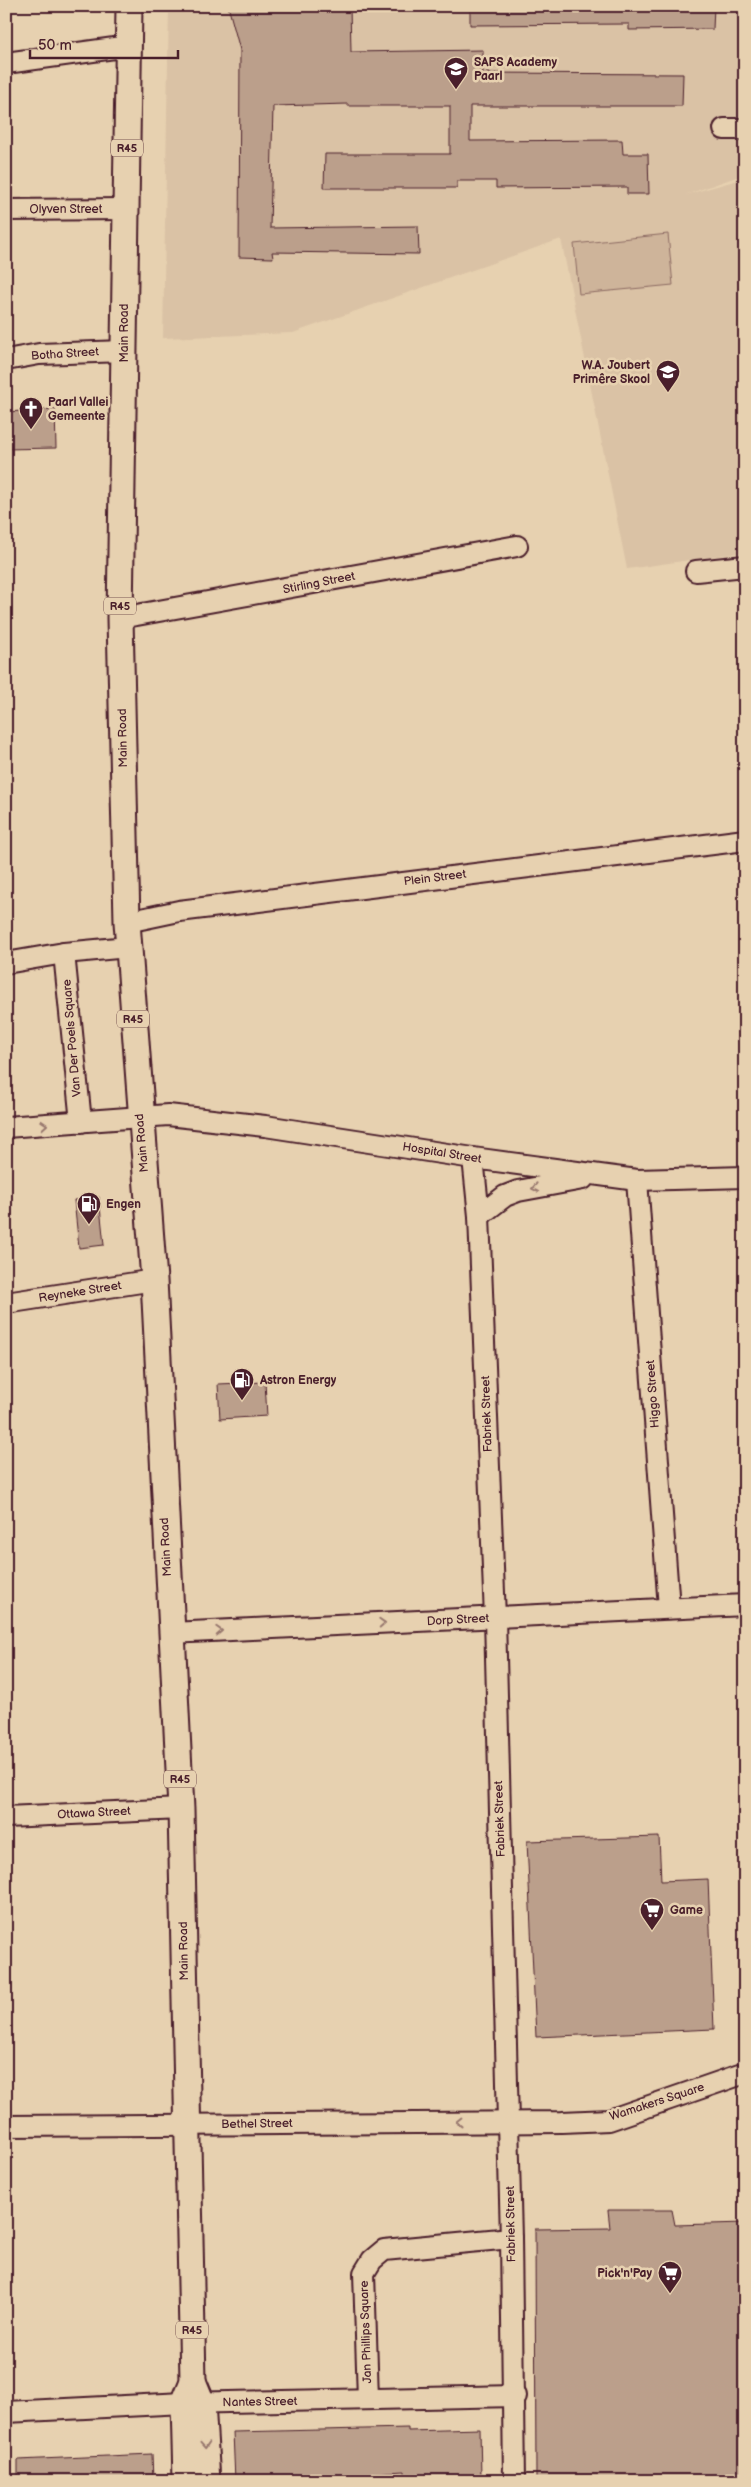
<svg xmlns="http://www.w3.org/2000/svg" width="751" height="2487" font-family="'Balsamiq Sans',sans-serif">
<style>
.built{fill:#dac2a5}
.green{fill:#ceb49a;stroke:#8c6a62}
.building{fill:#bb9f8b;stroke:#4a1f2b}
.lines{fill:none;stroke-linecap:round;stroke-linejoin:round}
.minor-casing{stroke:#4a1f2b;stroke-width:24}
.major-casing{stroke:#4a1f2b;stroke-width:29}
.minor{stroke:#e7d1b0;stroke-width:20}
.major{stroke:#e7d1b0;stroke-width:25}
.oneway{stroke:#98786e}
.labels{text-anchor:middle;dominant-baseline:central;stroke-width:5;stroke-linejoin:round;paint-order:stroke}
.shield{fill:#e7d1b0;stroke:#795453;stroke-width:1}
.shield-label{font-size:11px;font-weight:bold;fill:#4a1f2b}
.poi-label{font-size:12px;font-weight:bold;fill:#4a1f2b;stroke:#e7d1b0;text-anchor:start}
.street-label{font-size:12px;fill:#4a1f2b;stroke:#e7d1b0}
</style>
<rect width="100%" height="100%" fill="#e7d1b0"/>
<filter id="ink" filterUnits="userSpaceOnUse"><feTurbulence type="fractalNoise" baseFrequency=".02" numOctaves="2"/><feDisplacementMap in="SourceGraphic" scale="10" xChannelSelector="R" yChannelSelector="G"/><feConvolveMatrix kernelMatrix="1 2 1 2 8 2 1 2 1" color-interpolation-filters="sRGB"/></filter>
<g filter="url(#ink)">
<!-- built -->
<path class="built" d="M169,6h576v168l-60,21 60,-17v374l-118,17 -66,-330 -268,94 -130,5z"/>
<!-- green -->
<path class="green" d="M668,234l5,51 -94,9 -5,-50z"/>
<!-- building -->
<g class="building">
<path d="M228,6h122l1,46 132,-2v23l200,1 -1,32h-212v35l152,-1 1,14h25l1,40h-22v-7l-131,1v-7h-39v7h-133l1,-34h125v-48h-102v-2l-75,2 -3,122 148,-2 1,28 -147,-2 1,6 -34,-1 1,-207z"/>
<path d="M470,6h244l-1,23 -84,1v-6l-159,1z"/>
<path d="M55,409l1,39 -50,1v-37z"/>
<path d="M99,1197l5,48 -25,3 -5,-48z"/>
<path d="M265,1382l2,34 -47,3 -2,-35z"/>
<path d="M659,1837l2,44 47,-2 6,150 -178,8 -9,-196z"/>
<path d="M608,2210h64l3,15 70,-2v258h-209l-1,-252 75,-1z"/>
<path d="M408,2428v3l72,-2 1,49 -77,1v-8l-32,2v8h-137l-2,-49z"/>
<path d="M152,2454l1,27h-135v-21z"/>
</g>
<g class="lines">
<defs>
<g id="minor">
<path d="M6,63l123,-17"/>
<path d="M724,129h21"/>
<path d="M6,210l119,-1"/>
<path d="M6,360l33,-6 85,-3"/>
<path d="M696,571l49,-5"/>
<path d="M120,618l397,-72"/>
<path d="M127,922l52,-11 566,-71"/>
<path d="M64,953l17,169"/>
<path d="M6,963l58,-10 64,-6"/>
<path d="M6,1127l162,-12 97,11 208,32 164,22 108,-3"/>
<path d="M473,1158l6,58 16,402 16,620 3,243"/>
<path d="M637,1180l32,428"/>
<path d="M479,1216l26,-20 13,-5 65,-12"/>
<path d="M6,1303l148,-23"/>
<path d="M171,1633l574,-28"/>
<path d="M6,1817l175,-8"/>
<path d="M6,2126l556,-4 47,-2 136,-47"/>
<path d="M368,2399l-4,-126 8,-13 12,-10 127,-12"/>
<path d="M6,2412l178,-9 331,-7"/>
</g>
<g id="major">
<path d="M129,6l-9,612 7,304 27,358 27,529 12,572 -9,22 2,78"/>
<path d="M193,2381l9,22 5,78"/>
</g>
</defs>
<!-- minor casing -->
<use href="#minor" class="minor-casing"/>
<!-- major casing -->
<use href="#major" class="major-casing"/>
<!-- minor -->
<use href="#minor" class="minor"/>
<!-- major -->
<use href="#major" class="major"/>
</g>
<!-- one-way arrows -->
<defs><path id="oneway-chevron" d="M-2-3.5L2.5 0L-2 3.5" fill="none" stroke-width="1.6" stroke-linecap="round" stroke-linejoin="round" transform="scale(1.25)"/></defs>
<g class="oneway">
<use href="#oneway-chevron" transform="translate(44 1125) rotate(-4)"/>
<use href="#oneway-chevron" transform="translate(535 1188) rotate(169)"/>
<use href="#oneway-chevron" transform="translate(382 1623) rotate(-3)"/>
<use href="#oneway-chevron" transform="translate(219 1631) rotate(-3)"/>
<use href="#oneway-chevron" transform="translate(459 2122) rotate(179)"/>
<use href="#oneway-chevron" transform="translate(205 2445) rotate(86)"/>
</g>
</g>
<!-- icons -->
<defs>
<symbol id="university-pin" viewBox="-11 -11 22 30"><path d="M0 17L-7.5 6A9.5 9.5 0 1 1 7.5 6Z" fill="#4a1f2b" stroke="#e7d1b0"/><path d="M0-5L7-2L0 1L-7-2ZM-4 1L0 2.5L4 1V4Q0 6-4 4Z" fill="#fff"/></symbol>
<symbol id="school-pin" viewBox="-11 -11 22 30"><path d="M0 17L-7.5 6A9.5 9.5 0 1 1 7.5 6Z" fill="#4a1f2b" stroke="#e7d1b0"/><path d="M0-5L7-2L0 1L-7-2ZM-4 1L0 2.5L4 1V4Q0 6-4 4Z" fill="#fff"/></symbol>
<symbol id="church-pin" viewBox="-11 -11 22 30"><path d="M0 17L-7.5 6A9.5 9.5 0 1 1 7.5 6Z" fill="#4a1f2b" stroke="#e7d1b0"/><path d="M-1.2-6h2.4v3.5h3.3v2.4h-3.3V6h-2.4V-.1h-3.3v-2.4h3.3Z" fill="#fff"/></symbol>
<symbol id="fuel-pin" viewBox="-11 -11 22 30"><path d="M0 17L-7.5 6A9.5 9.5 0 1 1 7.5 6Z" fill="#4a1f2b" stroke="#e7d1b0"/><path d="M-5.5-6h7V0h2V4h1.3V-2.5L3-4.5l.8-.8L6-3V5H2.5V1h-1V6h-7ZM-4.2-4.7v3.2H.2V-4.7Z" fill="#fff"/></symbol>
<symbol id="supermarket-pin" viewBox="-11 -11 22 30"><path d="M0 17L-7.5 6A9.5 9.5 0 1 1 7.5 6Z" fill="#4a1f2b" stroke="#e7d1b0"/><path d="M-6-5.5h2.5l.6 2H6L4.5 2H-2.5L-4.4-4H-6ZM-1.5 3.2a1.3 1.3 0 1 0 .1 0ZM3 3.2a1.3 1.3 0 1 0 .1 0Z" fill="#fff"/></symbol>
</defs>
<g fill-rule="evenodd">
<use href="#university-pin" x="442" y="55" width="28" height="38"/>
<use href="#school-pin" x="654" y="358" width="28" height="38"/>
<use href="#church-pin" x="17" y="395" width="28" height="38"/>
<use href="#fuel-pin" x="75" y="1190" width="28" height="38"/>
<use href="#fuel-pin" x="228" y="1366" width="28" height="38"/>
<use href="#supermarket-pin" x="638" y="1896" width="28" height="38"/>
<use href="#supermarket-pin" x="656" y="2259" width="28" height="38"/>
</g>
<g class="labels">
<!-- shield labels -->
<g class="shield">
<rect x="111" y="139.5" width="32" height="17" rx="4"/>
<rect x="104" y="597.5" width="32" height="17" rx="4"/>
<rect x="117" y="1010.5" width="32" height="17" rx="4"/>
<rect x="164" y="1770.5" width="32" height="17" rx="4"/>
<rect x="176" y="2321.5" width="32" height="17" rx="4"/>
</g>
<g class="shield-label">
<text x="127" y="148">R45</text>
<text x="120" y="606">R45</text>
<text x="133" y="1019">R45</text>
<text x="180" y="1779">R45</text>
<text x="192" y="2330">R45</text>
</g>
<!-- poi labels -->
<g class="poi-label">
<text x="474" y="62">SAPS Academy<tspan x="474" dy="14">Paarl</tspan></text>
<text x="650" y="365" text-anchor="end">W.A. Joubert<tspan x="650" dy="14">Primêre Skool</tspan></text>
<text x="48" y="402">Paarl Vallei<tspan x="48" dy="14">Gemeente</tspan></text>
<text x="106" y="1204">Engen</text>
<text x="260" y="1380">Astron Energy</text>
<text x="670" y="1910">Game</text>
<text x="652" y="2273" text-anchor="end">Pick'n'Pay</text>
</g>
<!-- street labels -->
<g class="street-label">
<text x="66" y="209">Olyven Street</text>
<text transform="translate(124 333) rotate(-90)">Main Road</text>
<text transform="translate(65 354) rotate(-4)">Botha Street</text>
<text transform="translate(319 583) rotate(-11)">Stirling Street</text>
<text transform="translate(123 738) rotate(-91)">Main Road</text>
<text transform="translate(435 878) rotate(-7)">Plein Street</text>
<text transform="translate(72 1038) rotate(-95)">Van Der Poels Square</text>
<text transform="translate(142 1143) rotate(-95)">Main Road</text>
<text transform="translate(442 1153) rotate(9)">Hospital Street</text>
<text transform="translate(80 1292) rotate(-9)">Reyneke Street</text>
<text transform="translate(653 1394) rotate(-94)">Higgo Street</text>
<text transform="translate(487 1414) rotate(-92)">Fabriek Street</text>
<text transform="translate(166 1547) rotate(-93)">Main Road</text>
<text transform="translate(458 1620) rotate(-3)">Dorp Street</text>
<text transform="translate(94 1813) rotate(-3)">Ottawa Street</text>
<text transform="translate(500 1819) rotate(-92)">Fabriek Street</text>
<text transform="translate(184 1951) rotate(-91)">Main Road</text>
<text transform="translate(657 2102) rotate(-18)">Wamakers Square</text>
<text transform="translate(257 2124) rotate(-1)">Bethel Street</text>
<text transform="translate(511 2224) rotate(-91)">Fabriek Street</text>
<text transform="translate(366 2332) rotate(-92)">Jan Phillips Square</text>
<text transform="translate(260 2402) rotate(-1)">Nantes Street</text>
</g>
</g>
<!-- margin -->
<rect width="751" height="2487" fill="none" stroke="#e7d1b0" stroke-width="25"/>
<rect x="12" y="12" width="726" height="2462" fill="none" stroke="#4a1f2b" stroke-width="2" filter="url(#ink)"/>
<!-- scale -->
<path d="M30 50v8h148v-8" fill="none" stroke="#4a1f2b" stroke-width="2.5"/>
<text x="38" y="50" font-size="15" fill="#4a1f2b" stroke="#e7d1b0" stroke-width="4" paint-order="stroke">50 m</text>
</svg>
